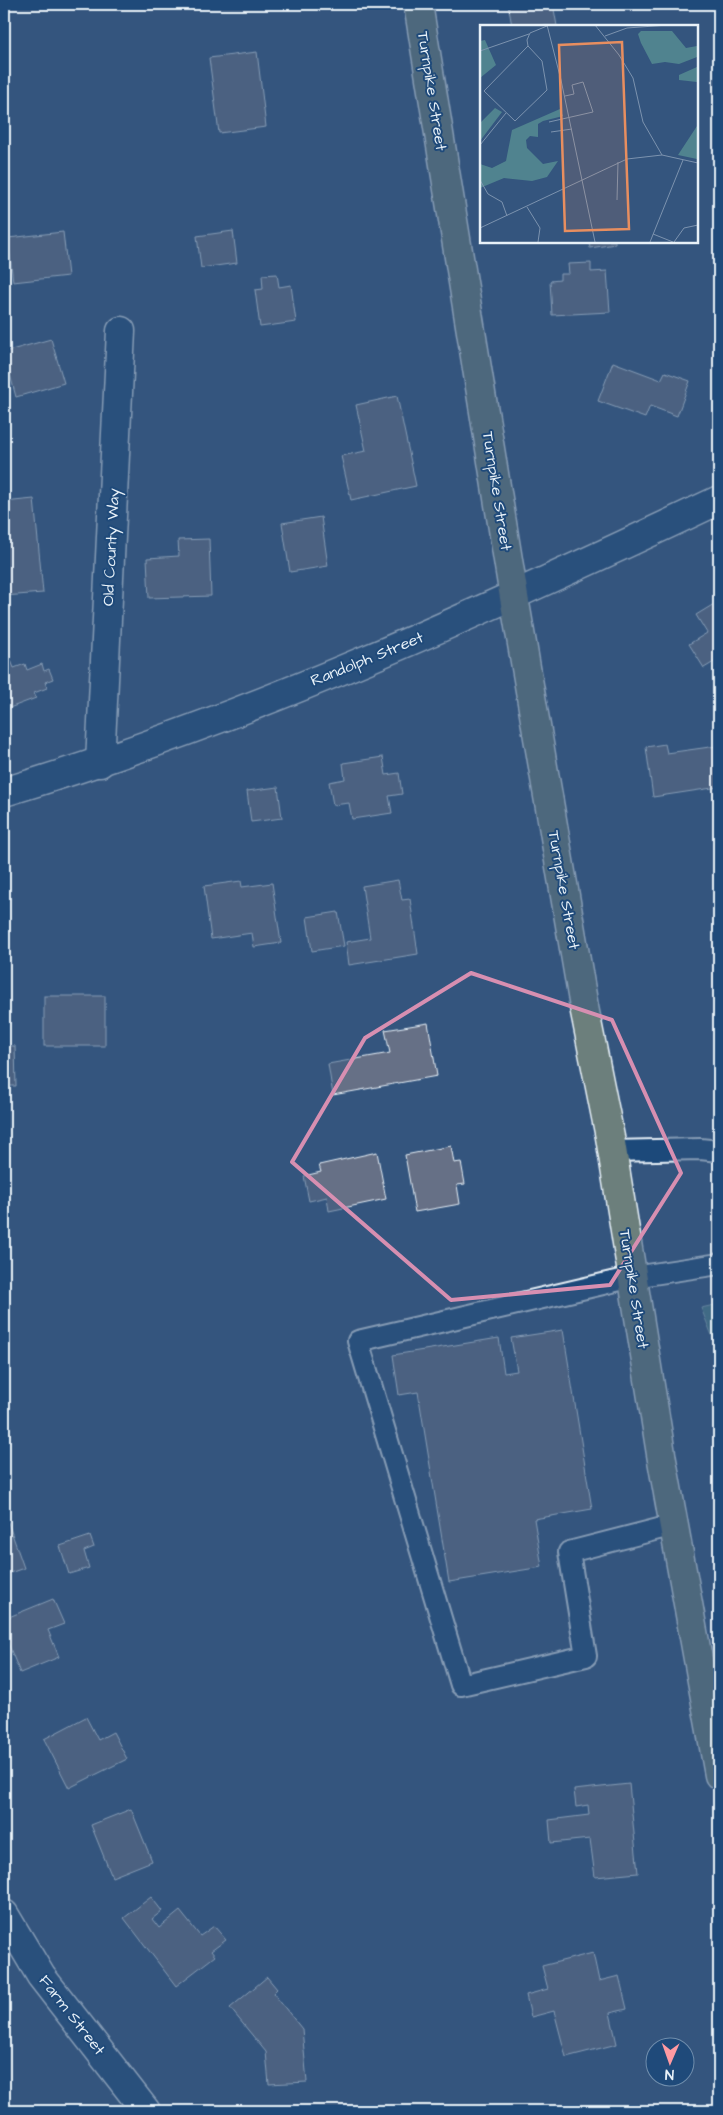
<svg xmlns="http://www.w3.org/2000/svg" width="723" height="2115" font-family="'Architects Daughter',sans-serif">
<style>
.green{fill:#50838f;stroke:#9cbac4}
.building{fill:#667086;stroke:#e8f1f8}
.lines{fill:none;stroke-linecap:round;stroke-linejoin:round}
.lane-casing{stroke:#e8f1f8;stroke-width:24}
.street-casing{stroke:#e8f1f8;stroke-width:31}
.secondary-casing{stroke:#e8f1f8;stroke-width:31}
.primary-casing{stroke:#e8f1f8;stroke-width:31}
.lane{stroke:#1f4a7a;stroke-width:20}
.street{stroke:#1f4a7a;stroke-width:28}
.secondary{stroke:#1f4a7a;stroke-width:28}
.primary{stroke:#6c7f7c;stroke-width:28}
.marked{fill:none;stroke:#d78fb1;stroke-width:4;stroke-linejoin:round}
.labels{text-anchor:middle;dominant-baseline:central;stroke-width:4;stroke-linejoin:round;paint-order:stroke}
.street-label{font-size:16px;fill:#e8f1f8;stroke:#1f4a7a}
.inset-road{fill:none;stroke:#7c93af;stroke-width:1}
.view{fill:#e88e5f;fill-opacity:0.15;stroke:#e88e5f;stroke-width:2.5}
.inset-edge{fill:none;stroke:#e8f1f8;stroke-width:2.5}
</style>
<rect width="100%" height="100%" fill="#34557e"/>
<filter id="ink" filterUnits="userSpaceOnUse"><feTurbulence type="fractalNoise" baseFrequency=".02" numOctaves="2"/><feDisplacementMap in="SourceGraphic" scale="10" xChannelSelector="R" yChannelSelector="G"/><feConvolveMatrix kernelMatrix="1 2 1 2 8 2 1 2 1" color-interpolation-filters="sRGB"/></filter>
<g filter="url(#ink)">
<!-- green -->
<path class="green" d="M719,1304v49l-18,-45z"/>
<!-- building -->
<g class="building">
<path d="M508,4h45l4,22h-45z"/>
<path d="M257,52l9,75 -47,6 -10,-75z"/>
<path d="M233,231l4,32 -36,5 -4,-32z"/>
<path d="M63,232l5,44 -55,6 -5,-44z"/>
<path d="M589,241h26v3l-25,4z"/>
<path d="M591,263v9l16,-1 3,41 -58,3 -2,-34 10,-1v-6h9l-1,-10z"/>
<path d="M277,274l2,13 12,-2 5,37 -36,5 -5,-37 8,-1 -1,-14z"/>
<path d="M51,339l13,44 -48,14 -12,-45z"/>
<path d="M613,362l48,18 4,-8 25,9 -13,35 -27,-10 -5,12 -47,-17z"/>
<path d="M397,396l19,90 -65,14 -10,-44 25,-5 -10,-46z"/>
<path d="M34,499l9,94 -39,3v-94z"/>
<path d="M321,517l7,49 -38,6 -8,-49z"/>
<path d="M209,539l2,57 -62,2 -2,-40 32,-2 -1,-16z"/>
<path d="M719,601v58l-15,9 -15,-24 18,-11 -11,-18z"/>
<path d="M4,648h2l8,20 11,-4 2,6 15,-6 2,7 5,-2 4,10 -8,3 2,6 -13,5 2,5 -32,12z"/>
<path d="M665,744l2,9 50,-7 2,9v32l-66,10 -7,-50z"/>
<path d="M383,757l3,18 13,-2 3,21 -13,2 3,17 -40,6 -3,-16 -16,2 -4,-23 16,-3 -2,-16z"/>
<path d="M278,787l4,31 -31,4 -4,-31z"/>
<path d="M398,880l4,20 8,-1 8,55 -69,11 -3,-23 24,-4 -8,-52z"/>
<path d="M241,881l1,6 30,-4 9,60 -27,4 -2,-14 -41,6 -7,-53z"/>
<path d="M338,912l6,34 -32,5 -5,-34z"/>
<rect x="44" y="996" width="61" height="50"/>
<path d="M428,1023l9,53 -104,19 -5,-31 62,-11 -5,-23z"/>
<path d="M4,1046h11l1,40h-12z"/>
<path d="M451,1146l3,17 7,-1 4,22 -8,1 3,19 -45,8 -10,-57z"/>
<path d="M377,1152l9,47 -57,12 -2,-14 -18,4 -5,-25 17,-4 -2,-7z"/>
<path d="M563,1330l29,179 -58,10 8,48 -93,15 -31,-190 -19,3 -6,-40 106,-17 5,35 13,-2 -6,-33z"/>
<path d="M4,1511l20,57 -20,7z"/>
<path d="M90,1536l4,11 -10,4 5,17 -20,6 -9,-28z"/>
<path d="M53,1599l11,25 -16,6 11,27 -39,16 -16,-40v-14z"/>
<path d="M86,1717l12,23 15,-8 14,27 -58,29 -25,-49z"/>
<path d="M629,1784l9,89 -43,4 -5,-38 -39,4 -2,-23 40,-5 -1,-10 -12,2 -2,-17z"/>
<path d="M131,1809l21,52 -40,16 -21,-52z"/>
<path d="M151,1897l11,14 -10,8 7,9 21,-17 20,25 14,-10 12,14 -15,11 4,5 -39,30 -52,-68z"/>
<path d="M593,1953l6,28 20,-5 8,33 -17,4 7,31 -51,13 -12,-46 -23,6 -5,-22 22,-6 -6,-23z"/>
<path d="M267,1977l10,12 -4,4 29,36 5,53 -38,2 -3,-32 -36,-44z"/>
</g>
<g class="lines">
<defs>
<g id="lane">
<path d="M612,1151l88,-2 19,2"/>
<path d="M674,1525l-105,27 17,104 -125,29 -103,-344 275,-64 86,-13"/>
</g>
<g id="street">
<path d="M100,763l21,-432"/>
<path d="M4,1914l37,62 105,135"/>
</g>
<path id="secondary" d="M4,792c247,-74 482,-182 715,-292"/>
<path id="primary" d="M418,4l96,593 70,410 26,130 52,323 57,315"/>
</defs>
<!-- lane casing -->
<use href="#lane" class="lane-casing"/>
<!-- street casing -->
<use href="#street" class="street-casing"/>
<!-- secondary casing -->
<use href="#secondary" class="secondary-casing"/>
<!-- primary casing -->
<use href="#primary" class="primary-casing"/>
<!-- lane -->
<use href="#lane" class="lane"/>
<!-- street -->
<use href="#street" class="street"/>
<!-- secondary -->
<use href="#secondary" class="secondary"/>
<!-- primary -->
<use href="#primary" class="primary"/>
</g>
</g>
<!-- marked area -->
<path d="M0 0H723V2115H0ZM471,973l141,47 69,153 -71,112 -159,15 -159,-138 73,-124z" fill="#34557e" fill-opacity=".55" fill-rule="evenodd"/>
<path class="marked" d="M471,973l141,47 69,153 -71,112 -159,15 -159,-138 73,-124z"/>
<g class="labels">
<!-- street labels -->
<g class="street-label">
<text transform="translate(432 91) rotate(81)">Turnpike Street</text>
<text transform="translate(497 491) rotate(81)">Turnpike Street</text>
<text transform="translate(111 547) rotate(-87)">Old County Way</text>
<text transform="translate(367 659) rotate(-22)">Randolph Street</text>
<text transform="translate(564 890) rotate(80)">Turnpike Street</text>
<text transform="translate(634 1289) rotate(81)">Turnpike Street</text>
<text transform="translate(72 2015) rotate(52)">Farm Street</text>
</g>
</g>
<!-- overview -->
<g transform="translate(480 25)">
<rect width="218" height="218" fill="#34557e"/>
<path d="M161,6h31l14,17 11,-2v11l-18,7 -14,-2 -13,2 -11,-21 -3,-9zM5,15l11,25 -16,13v-37zM217,42v15l-18,-2v-5zM15,83l7,4 -22,29v-18zM80,84l3,7 -20,5 -5,3v13l-8,-1 -4,4 1,8 16,16 15,-3 -11,16 -15,4 -28,-3 -24,10v-24l12,4 14,-7 6,-31zM217,101v33l-19,-4z" fill="#50838f"/>
<path class="inset-road" d="M67,0l14,55 34,162M115,0l24,30 14,23 10,44 19,33M125,11l22,-8 41,-3M48,21l-44,45 31,30 32,-31 -5,-29 -14,-15 -1,-6 3,-7 17,-7M0,26l49,-17M69,97l44,-10 -10,-30 -11,3 2,9 -9,2M71,107l21,-3M0,120l26,-32M0,155l8,14 14,8 5,14M137,175l1,-38M47,182l13,21 -2,14M0,203l147,-69 35,-4 36,8M173,209l20,8M170,217l33,-82M194,217l10,-14 14,-3"/>
<path class="view" d="M142,17l7,187 -64,2 -6,-186z"/>
<rect width="218" height="218" class="inset-edge"/>
</g>
<!-- margin -->
<rect width="723" height="2115" fill="none" stroke="#1f4a7a" stroke-width="20"/>
<rect x="10" y="10" width="703" height="2095" fill="none" stroke="#e8f1f8" stroke-width="2" filter="url(#ink)"/>
<!-- north arrow -->
<g transform="translate(670 2062) rotate(182)"><circle r="24" fill="#1f4a7a" stroke="#6f8dac"/>
<path d="M0-4L9 19L0 12L-9 19Z" fill="#ff9aa2"/>
<text y="-8" font-size="14" font-weight="bold" text-anchor="middle" fill="#e8f1f8">N</text>
</g>
</svg>
